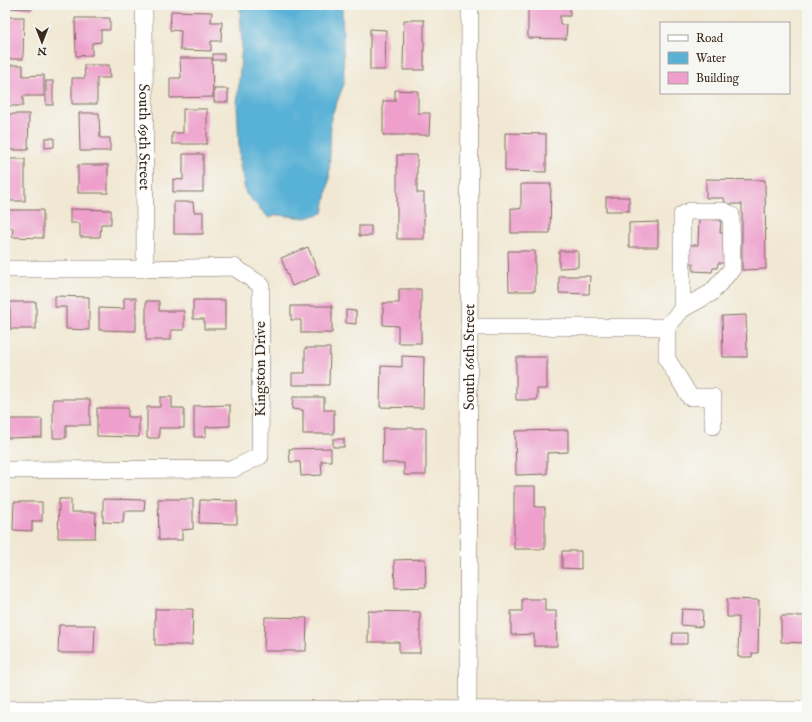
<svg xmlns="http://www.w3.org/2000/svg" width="812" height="722" font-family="'IM FELL English',serif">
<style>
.water{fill:#59b1d6;stroke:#4a6e7a}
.building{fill:#ee9fcc}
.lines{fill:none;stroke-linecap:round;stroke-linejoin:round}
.minor-casing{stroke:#7b6c5d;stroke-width:18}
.minor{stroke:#fff;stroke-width:17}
.labels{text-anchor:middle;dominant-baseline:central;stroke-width:3;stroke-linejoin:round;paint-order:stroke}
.street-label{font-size:15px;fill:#3b2a1e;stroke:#f6f6f2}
</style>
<rect width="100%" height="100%" fill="#f6f6f2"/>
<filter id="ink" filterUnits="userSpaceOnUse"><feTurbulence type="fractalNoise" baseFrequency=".025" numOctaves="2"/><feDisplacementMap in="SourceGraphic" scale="8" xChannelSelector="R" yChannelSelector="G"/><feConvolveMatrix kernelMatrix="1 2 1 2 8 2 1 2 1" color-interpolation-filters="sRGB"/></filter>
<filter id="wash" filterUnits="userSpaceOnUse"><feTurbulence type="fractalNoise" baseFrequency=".012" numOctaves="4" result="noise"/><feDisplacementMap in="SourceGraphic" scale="16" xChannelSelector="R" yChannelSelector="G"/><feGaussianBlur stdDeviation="0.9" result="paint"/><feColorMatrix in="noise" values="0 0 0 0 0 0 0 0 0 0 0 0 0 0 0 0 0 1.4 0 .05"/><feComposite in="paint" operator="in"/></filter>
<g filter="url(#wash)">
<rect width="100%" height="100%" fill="#f1e8d3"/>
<!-- water -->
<path class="water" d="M240,5h102l2,79 -13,33 -2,64 -6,32 -17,5 -28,-3 -9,3 -23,-24 -6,-28 -3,-62 5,-58z"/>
<g id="blocks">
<!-- building -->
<g class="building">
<path d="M5,5h28v4l-28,-1z"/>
<path d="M72,5h37v3l-37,-1z"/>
<path d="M528,5h42v11h-10v9h7l-1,14 -38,-1z"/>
<path d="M171,11l41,1 -1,10h11l-1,19h-10v10l-31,-1 1,-19 -11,-1z"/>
<path d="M5,17h19l-1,42h-18z"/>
<path d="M75,18h35v12h-9v12l-9,1v12l-16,1z"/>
<path d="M404,20h20v50h-21z"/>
<path d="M370,29l16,1 -1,40h-15z"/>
<rect x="213" y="54" width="11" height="6"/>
<path d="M180,58h32l1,39 -43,1v-20h11z"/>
<path d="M5,65h18v11l21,-1v21h-21v10h-18z"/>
<path d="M84,65h25l1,13h-13v26h-25v-26h13z"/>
<rect x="46" y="81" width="7" height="24"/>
<rect x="214" y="89" width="14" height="13"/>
<path d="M395,90l23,1v22h12l-1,22h-46v-34h12z"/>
<path d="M183,109h24v35h-35v-11h11z"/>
<path d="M79,113h20l1,25h10v13h-30z"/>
<path d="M5,114h24l-1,36h-23z"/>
<path d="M505,133l41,1v38l-41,-1z"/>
<path d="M45,138h9v9l-9,1z"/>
<path d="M183,154h20v38h-30v-13l10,1z"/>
<path d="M397,155h20v38h7v46h-27z"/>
<rect x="5" y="159" width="20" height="42"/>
<rect x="78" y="165" width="30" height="28"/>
<path d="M706,179l59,1 1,89 -24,1v-66h-17l-1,-6h-18z"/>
<path d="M521,184h30l-1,49h-39v-25l10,1z"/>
<rect x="606" y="197" width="23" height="14"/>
<path d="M174,202h19l1,10h9v22h-29z"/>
<path d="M70,209l41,1v14h-10l-1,13h-20v-14h-10z"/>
<path d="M5,210h38v28l-31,-1 1,-9h-8z"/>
<path d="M699,219l22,1 -1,13h7l-1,30h-8l-1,5h-4l-1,4 -19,-1v-8h-4v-18h9z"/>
<path d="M658,222v25h-29v-24z"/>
<rect x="359" y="226" width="12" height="10"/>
<path d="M308,247l11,28 -27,11 -11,-28z"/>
<path d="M508,251h27v40h-26z"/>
<path d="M559,251h19v16l-19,1z"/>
<path d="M559,276h31l-1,18 -30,-1z"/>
<path d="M399,289h22v54h-23v-17l-15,-1v-22h16z"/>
<path d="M55,296l34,1v33l-23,-1v-22h-11z"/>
<path d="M124,298h12v33l-37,-1v-22l25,1z"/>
<path d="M193,300h32v29h-21v-10h-11z"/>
<path d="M146,301h13v10h25v19h-13v10h-25z"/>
<rect x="10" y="302" width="26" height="27"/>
<path d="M291,306h41v27h-31v-13h-10z"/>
<path d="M346,310l10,1v13l-10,-1z"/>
<path d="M746,315l1,42h-24l-1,-41z"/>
<path d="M305,348h25l-1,37h-37v-12h13z"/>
<path d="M402,356l22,1 -1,51 -43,-1 1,-41 21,1z"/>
<path d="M516,357h31v32h-10v11h-21z"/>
<path d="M160,397h12v11h12v20h-25v10h-12v-31h13z"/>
<path d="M293,397h31v13h10v24h-31v-24l-11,-1z"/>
<path d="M53,399h37v26h-24v13h-13z"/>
<path d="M230,405v21l-24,1v10h-12v-31z"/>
<path d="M97,408h31v9h11v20l-42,-1z"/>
<path d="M5,419h37v18l-37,1z"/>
<path d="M383,428h43v47h-22v-12h-22z"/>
<path d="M568,430v22l-21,1v21l-31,1 -1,-44z"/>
<rect x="333" y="439" width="11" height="8"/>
<path d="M331,448v13h-10l1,14 -21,1 -1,-14h-10l-1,-13z"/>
<path d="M514,486h21v21h10v42h-31z"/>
<path d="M59,499h12v13h25l-1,26h-37z"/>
<path d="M103,499l42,1 -1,11h-20l-1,12 -20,-1z"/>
<path d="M158,499h35v30l-11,1v10h-23z"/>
<path d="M200,500l37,1v23l-38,-1z"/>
<path d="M14,502h28v19h-10v10l-19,-1z"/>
<path d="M562,551h19v18l-19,-1z"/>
<path d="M425,559l1,28 -31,1 -1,-28z"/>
<path d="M522,599h23v12h11l1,35h-23v-12l-23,1v-24h11z"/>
<path d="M727,599l32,1 -1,53h-6v4h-14l1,-40h-12z"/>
<path d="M155,609h38l-1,36h-37z"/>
<path d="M682,609l21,1 -1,17 -21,-2z"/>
<path d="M368,611l52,1v41h-21v-11h-31z"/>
<path d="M781,616h26v27l-26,-1z"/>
<path d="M265,617l42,1 -1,33h-42z"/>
<path d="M59,625h36l-1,28h-36z"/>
<path d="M673,633h14v11h-15z"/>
</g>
</g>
</g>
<g filter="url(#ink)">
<use href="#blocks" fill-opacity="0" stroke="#7b6c5d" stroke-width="1"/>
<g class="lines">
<defs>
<g id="minor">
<path id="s1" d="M144,5l1,264"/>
<path d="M5,269h140l89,-2 27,18 -1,171 -27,13 -228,1"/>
<path d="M469,327h198l15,-18v-94l8,-4h34l7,4 1,54 -21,24 -29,16"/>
<path d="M667,327v32l23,38h23v29"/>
<path d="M5,709l802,1"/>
<path id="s2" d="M468,709l2,-704"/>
</g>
</defs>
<!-- minor casing -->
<use href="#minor" class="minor-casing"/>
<!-- minor -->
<use href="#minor" class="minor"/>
</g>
</g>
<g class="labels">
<!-- street labels -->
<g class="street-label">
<text stroke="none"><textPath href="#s1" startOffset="132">South 69th Street</textPath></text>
<text stroke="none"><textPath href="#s2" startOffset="352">South 66th Street</textPath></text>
<text transform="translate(260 369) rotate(-90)">Kingston Drive</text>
</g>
</g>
<!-- margin -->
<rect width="812" height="722" fill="none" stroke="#f6f6f2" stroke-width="20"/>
<!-- legend -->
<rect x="660" y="22" width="130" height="72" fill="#f6f6f2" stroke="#aba49d"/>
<rect x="668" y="35" width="20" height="6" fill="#ffffff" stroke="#aba49d"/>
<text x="696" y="42" font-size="12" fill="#3b2a1e">Road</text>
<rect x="668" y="52" width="20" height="12" fill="#59b1d6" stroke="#aba49d"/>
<text x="696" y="62" font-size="12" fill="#3b2a1e">Water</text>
<rect x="668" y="72" width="20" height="12" fill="#ee9fcc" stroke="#aba49d"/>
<text x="696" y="82" font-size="12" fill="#3b2a1e">Building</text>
<!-- north arrow -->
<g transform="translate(42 42) rotate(180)" stroke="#f6f6f2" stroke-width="3" paint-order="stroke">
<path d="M0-3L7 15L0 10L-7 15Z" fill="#3b2a1e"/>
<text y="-6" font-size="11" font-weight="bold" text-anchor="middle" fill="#3b2a1e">N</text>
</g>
</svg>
